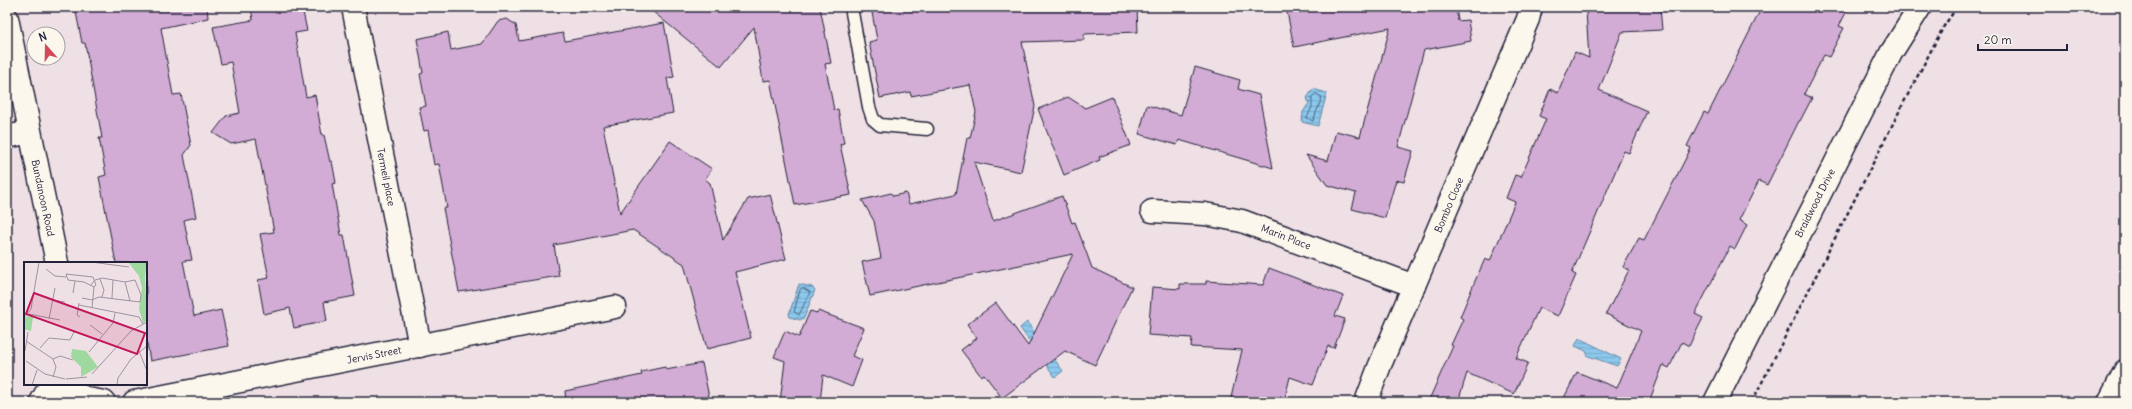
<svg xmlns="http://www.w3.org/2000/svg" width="2132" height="409" font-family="Delius,sans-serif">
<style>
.water{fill:url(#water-rules);stroke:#6286a5}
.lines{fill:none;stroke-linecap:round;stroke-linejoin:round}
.shore{stroke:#4c6482;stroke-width:1}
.building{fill:#d2acd4;stroke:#22223b}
.service-casing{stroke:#22223b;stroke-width:15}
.minor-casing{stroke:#22223b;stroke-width:25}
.tertiary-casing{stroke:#22223b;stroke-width:25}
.path{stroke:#22223b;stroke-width:2.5;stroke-dasharray:4 3;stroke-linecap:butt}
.service{stroke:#fbf7ec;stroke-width:12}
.minor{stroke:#fbf7ec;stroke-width:22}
.tertiary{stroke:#fbf7ec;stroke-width:22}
.labels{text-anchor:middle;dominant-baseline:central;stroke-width:4;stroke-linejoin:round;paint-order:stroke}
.street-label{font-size:10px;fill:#22223b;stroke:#fbf7ec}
.inset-road{fill:none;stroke:#9d94a1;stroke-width:1}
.view{fill:#c2185b;fill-opacity:0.15;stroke:#c2185b;stroke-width:2}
.inset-edge{fill:none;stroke:#22223b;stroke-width:2}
</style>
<defs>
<pattern id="water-rules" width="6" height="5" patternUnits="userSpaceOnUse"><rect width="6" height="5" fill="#8cc8ec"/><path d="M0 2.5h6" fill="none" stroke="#78accb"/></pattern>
</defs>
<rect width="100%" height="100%" fill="#efe0e5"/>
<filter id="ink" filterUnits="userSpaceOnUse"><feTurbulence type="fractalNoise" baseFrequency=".025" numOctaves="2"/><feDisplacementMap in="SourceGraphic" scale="8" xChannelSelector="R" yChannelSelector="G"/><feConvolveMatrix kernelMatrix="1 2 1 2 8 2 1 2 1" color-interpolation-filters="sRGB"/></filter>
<g filter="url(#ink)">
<!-- water -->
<g class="water">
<path d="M1313,89l14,4 -9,33 -16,-4 1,-10 6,-9 -2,-5z"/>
<path d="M799,284l13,3 3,3 -11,28 -4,2 -10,-3 -1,-3z"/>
<path d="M1027,322l36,49 -8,6 -35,-49z"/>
<path d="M1579,338l42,21 -4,7 -29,-10 -2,-5 -11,-5z"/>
</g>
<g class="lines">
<!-- shore -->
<g class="shore">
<path d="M1316,94l6,3 -9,24 -6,-3 5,-11v-10z"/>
<path d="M803,288l7,4 -11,23 -5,-3 6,-22z"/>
</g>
</g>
<!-- building -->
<g class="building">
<path d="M75,7h132l1,11 -47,10 12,67 8,-1 10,51 -7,10 12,62 -12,3 8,40 -9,1 11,55 27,-6 8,36 -79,15 -4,-24v-74h-30l-17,-86 7,-2 -7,-37h3l-17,-95h-3z"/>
<path d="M251,7h51l5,24 -12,2 11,64 9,-2 7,40h2l6,27 2,-1 4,22 -4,1 9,51h3l11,61 -31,6 3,19 -33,7 -4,-20 -26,6 -6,-34 11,-2 -9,-44 14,-2 -18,-93 -25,5 -18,-11 13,-17 14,-3 -9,-51 -10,2 -8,-37 40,-7z"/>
<path d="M647,7h173l11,56 -6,1 9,46 4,-1 6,34 -4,1 11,51 -56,10 -25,-125 -7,1 -9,-54 -33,40z"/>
<path d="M871,7h266l1,25 -54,2v6l-62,2 13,64 -14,66 -47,-10 19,59 69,-25 10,27 3,-1 17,46 40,19 -37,78 -30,-14 -63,47 -18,-24 -3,2 -20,-26 16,-12 -10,-14 29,-21 32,43 45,-92 -203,42 -8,-34 19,-4 -7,-37 -12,-21 29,-7 2,3 13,-3 3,11 47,-10 11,-56h3l6,-26 -6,-27 -59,11 -1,-4 -30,6 -11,-56 8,-2z"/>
<path d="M1286,7h170l2,14 10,-1 3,21 -47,9 -26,97 15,4 -9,31 -8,-2 -11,38 -33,-9 4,-16 -29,-8 -21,-30 22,6 8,-30 24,6 30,-109 -96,19z"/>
<path d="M1599,7h61l2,23 -40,2 -23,58 48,21 -18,42 -5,-2 -52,122 4,2 -18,41 -19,-8 -23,50 12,5 -14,31 -47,-21 -9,29h-30l25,-56 -2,-1 12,-26 -3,-2 15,-36 10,-22 5,2 25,-59 -9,-4 9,-23 6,2 25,-58 -7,-3 11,-27 8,4 17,-41 14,6 -3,-47 13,-1z"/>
<path d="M1762,7h87l-10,19 5,2 -15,29 -5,-2 -20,39 8,4 -12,23h-1l-32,64 -8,-4 -20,39 8,5 -12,24 -5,-3 -35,68 8,4 -14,28 -7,-4 -13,26 -6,-3 -14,37h-87l15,-30 40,16 24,-57 -35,-17 23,-44 -6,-3 16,-29 5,2 47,-92 -4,-2 17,-34 4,2z"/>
<path d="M507,19l9,6 3,16 44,-8 2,8 99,-18 10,54 -7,1 6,35 -70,13 17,87 50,-72 42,28 -7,10 5,4 13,57 25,-41 22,-5 16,65 -51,13 16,66 -44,11 -23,-85 -51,-34 -79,15 5,31 -100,16 -16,-84h4l-8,-44 -5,1 -6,-35 -4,1 -5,-24 7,-1 -6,-32 3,-1 -6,-34 31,-7 3,18 31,-6 16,-23z"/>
<path d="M1195,67l45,13 -2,9 21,6 14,73 -94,-28 -2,5 -38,-11 8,-29 34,10z"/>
<path d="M1068,97l17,11 27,-11 19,48 -32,12 1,3 -36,15 -26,-66z"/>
<path d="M1269,268l74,28 -8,20 10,3 -11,29 -6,-2 -15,39 -23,-8 -6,25h-54l12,-52 -51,-3 1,-9 -44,-3 4,-48 28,2v-5h26v-3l57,4z"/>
<path d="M810,311l7,2 1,-2 46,17 -12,28 10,4 -10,27 -29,-12 -3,27h-40l5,-41 -11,-4 11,-26 14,6z"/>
<path d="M702,363l8,39h-144l-1,-11 77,-16 -1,-3 24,-5 1,3z"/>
</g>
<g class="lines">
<defs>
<path id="service" d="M851,7l18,100 4,12 7,6 47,4"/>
<g id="minor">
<path d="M353,7l67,339"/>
<path d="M7,18l50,245"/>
<path d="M7,137l22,-5"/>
<path d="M1152,211l53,3 37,7 172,65"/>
<path d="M52,384l36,15 16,3"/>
<path d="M41,402l10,-18"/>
<path d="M134,402l481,-95"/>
<path d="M1366,402l14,-37 148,-346 3,-12"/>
<path d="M2109,402l16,-31"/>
</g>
<path id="tertiary" d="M1715,402l176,-349 29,-46"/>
</defs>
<!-- service casing -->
<use href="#service" class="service-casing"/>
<!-- minor casing -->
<use href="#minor" class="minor-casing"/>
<!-- tertiary casing -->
<use href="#tertiary" class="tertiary-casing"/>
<!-- path -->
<path class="path" d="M1752,402l152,-300 40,-76 13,-19"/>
<!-- service -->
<use href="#service" class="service"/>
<!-- minor -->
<use href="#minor" class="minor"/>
<!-- tertiary -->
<use href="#tertiary" class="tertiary"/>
</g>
</g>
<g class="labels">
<!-- street labels -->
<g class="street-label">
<text transform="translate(386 177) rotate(79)">Termeil place</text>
<text transform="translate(43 198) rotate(78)">Bundanoon Road</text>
<text transform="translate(1815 203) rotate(-63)">Braidwood Drive</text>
<text transform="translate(1449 205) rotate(-67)">Bombo Close</text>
<text transform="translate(1286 237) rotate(21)">Marin Place</text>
<text transform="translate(374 355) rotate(-11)">Jervis Street</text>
</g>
</g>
<!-- overview -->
<g transform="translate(24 262)">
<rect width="123" height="123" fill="#efe0e5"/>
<path d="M104,0h19l-2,14 2,45 -4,2 -4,-14 3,-21 -3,-12zM4,54l5,1 -2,14 -7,-2v-10zM48,87l14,2 12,16 -17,10v-10l-10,-10z" fill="#9fd99f"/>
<path class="inset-road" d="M67,0l38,5M123,3v16M22,7l9,7 11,1M76,17l4,11 -2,7M101,20l5,19M49,31l2,-12M58,36l10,2 7,-3 41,5 1,-7 -6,-15 -10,2 -23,-4 -7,2 -4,5M88,36l1,-18M28,38l13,2M55,41l-2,12 3,2M55,43l60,12 4,7M68,46l2,-21 2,-2 -3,-8 -27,-3 2,6 16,2 10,5M5,52l31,6M0,56l7,-9 8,-47M25,57l6,-31M66,63l12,9M2,79l27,18 3,8 -3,10M16,86l9,-10 21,2 4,-8M1,89l3,-19M115,89l8,20M65,90l24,-29 2,-10M29,97l7,-3 13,4M2,99l19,13 20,5M68,112l39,-43 16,-9M42,117l21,-2M8,123l5,-15M93,123l1,-7 13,-19 16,-13"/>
<path class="view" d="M10,31l111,40 -8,21 -111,-40z"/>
<rect width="123" height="123" class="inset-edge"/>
</g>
<!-- margin -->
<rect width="2132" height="409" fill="none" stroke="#fbf7ec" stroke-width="24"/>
<rect x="12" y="12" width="2108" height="385" fill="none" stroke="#22223b" stroke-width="1.5" filter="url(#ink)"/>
<!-- north arrow -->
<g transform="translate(46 46) rotate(340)"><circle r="19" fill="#fbf7ec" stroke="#a4a2a5"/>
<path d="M0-3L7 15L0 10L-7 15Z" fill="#d1495b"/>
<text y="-6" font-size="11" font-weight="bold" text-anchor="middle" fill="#22223b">N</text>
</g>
<!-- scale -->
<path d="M1978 44v6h89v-6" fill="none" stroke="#22223b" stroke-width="2"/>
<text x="1984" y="44" font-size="12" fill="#22223b" stroke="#fbf7ec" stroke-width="3" paint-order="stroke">20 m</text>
</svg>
